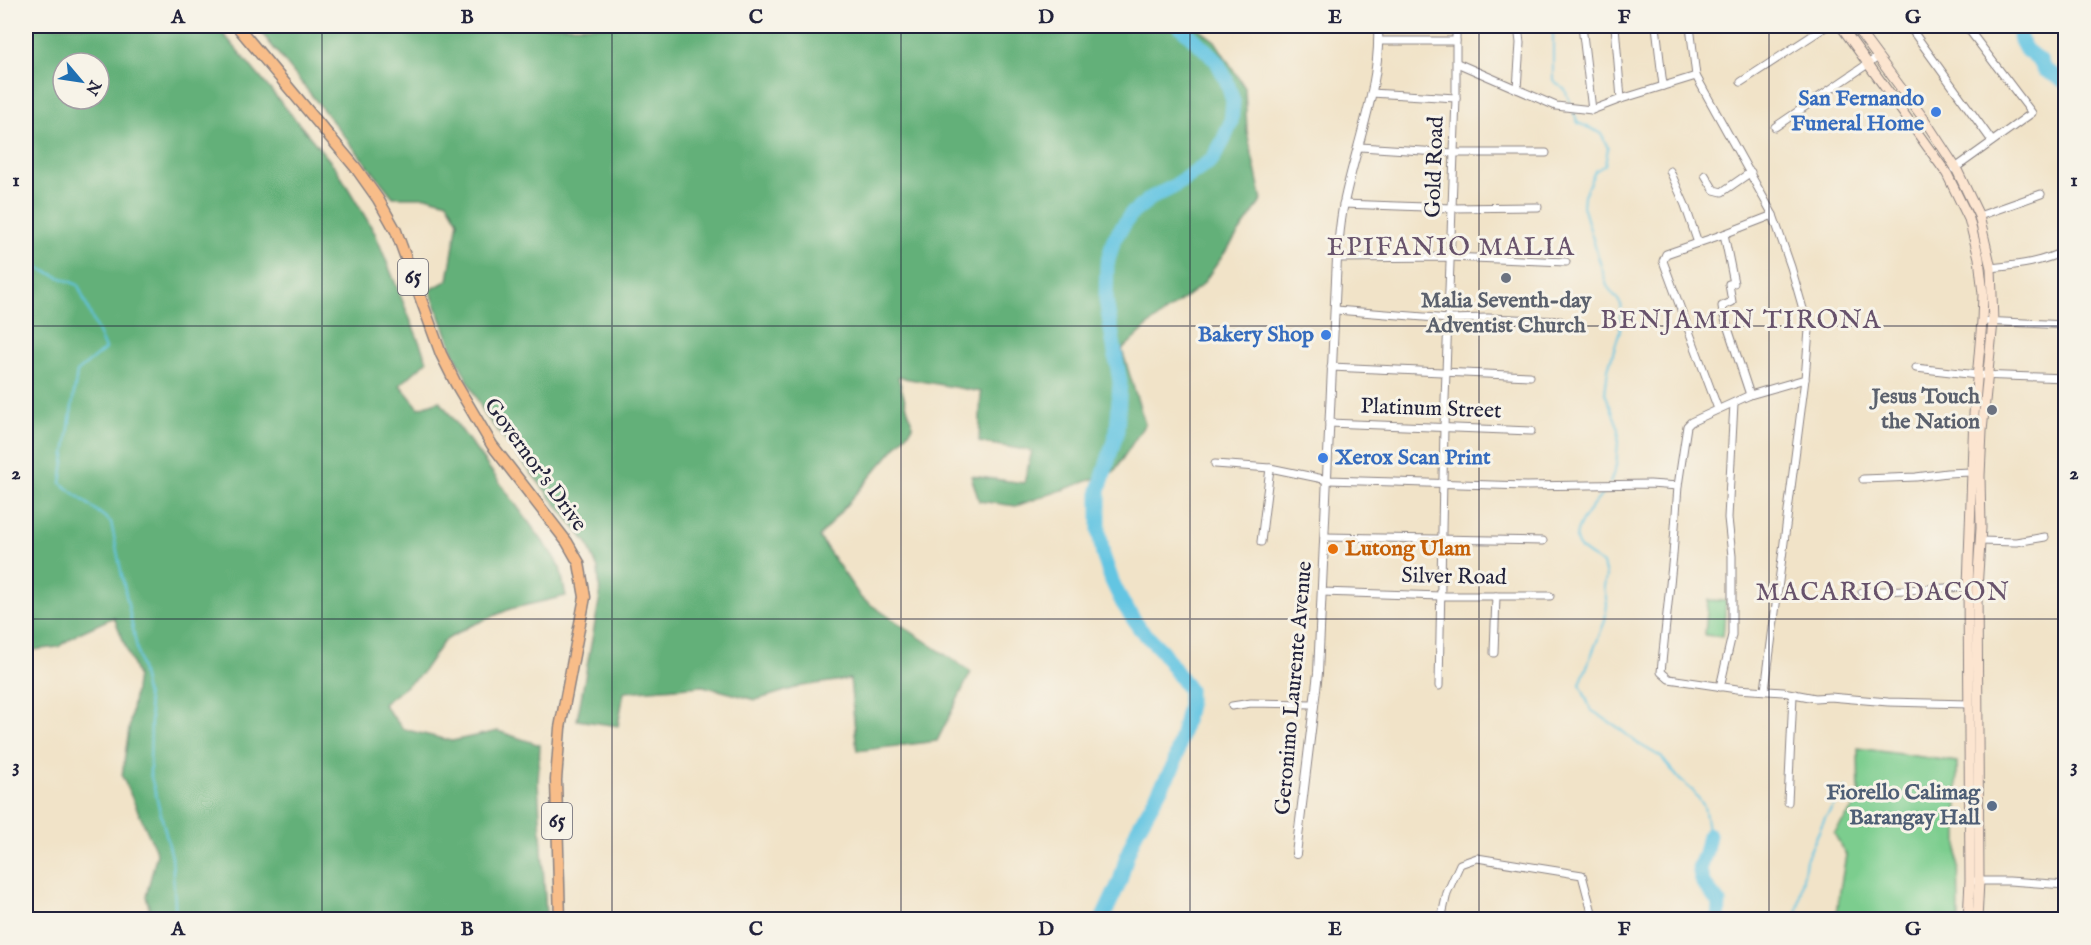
<svg xmlns="http://www.w3.org/2000/svg" width="2091" height="945" font-family="'IM FELL English',serif">
<style>
.green{fill:#7bcd8e;stroke:#4e7864;stroke-width:1.5}
.forest{fill:#64b079;stroke:#43695a;stroke-width:1.5;fill-rule:evenodd}
.lines{fill:none;stroke-linecap:round;stroke-linejoin:round}
.stream{stroke:#64c5e2;stroke-width:2}
.river{stroke:#64c5e2;stroke-width:15}
.minor-casing{stroke:#8a8282;stroke-width:9}
.tertiary-casing{stroke:#8a8282;stroke-width:10}
.secondary-casing{stroke:#8a8282;stroke-width:11}
.trunk-casing{stroke:#8a8282;stroke-width:13}
.minor{stroke:#fff;stroke-width:7}
.tertiary{stroke:#fff;stroke-width:8}
.secondary{stroke:#fce5d0;stroke-width:9}
.trunk{stroke:#f8bd89;stroke-width:10}
.grid{fill:none;stroke:#22223b;stroke-width:1.5;stroke-opacity:0.55}
.shop-dot{fill:#3f7fe0;stroke:#f7f3e8;stroke-width:2}
.worship-dot{fill:#6b7280;stroke:#f7f3e8;stroke-width:2}
.food-dot{fill:#e8710a;stroke:#f7f3e8;stroke-width:2}
.service-dot{fill:#5c6f8a;stroke:#f7f3e8;stroke-width:2}
.labels{text-anchor:middle;dominant-baseline:central;stroke-width:6;stroke-linejoin:round;paint-order:stroke}
.shield{fill:#f7f3e8;stroke:#62616f;stroke-width:1.5}
.shield-label{font-size:21px;font-weight:bold;fill:#22223b}
.shop-label{font-size:22px;font-weight:bold;fill:#366cbe;stroke:#f7f3e8;text-anchor:end}
.street-label{font-size:22px;fill:#22223b;stroke:#f7f3e8}
.worship-label{font-size:22px;font-weight:bold;fill:#5b616d;stroke:#f7f3e8}
.food-label{font-size:22px;font-weight:bold;fill:#c56008;stroke:#f7f3e8;text-anchor:start}
.service-label{font-size:22px;font-weight:bold;fill:#4e5e75;stroke:#f7f3e8;text-anchor:end}
.quarter-label{font-size:26px;letter-spacing:1.5px;fill:#67526b;stroke:#f7f3e8}
.neatline{fill:none;stroke:#22223b;stroke-width:2}
.grid-label{font-size:20px;text-anchor:middle;font-weight:bold;fill:#22223b}
</style>
<rect width="100%" height="100%" fill="#f7f3e8"/>
<filter id="ink" filterUnits="userSpaceOnUse"><feTurbulence type="fractalNoise" baseFrequency=".0167" numOctaves="2"/><feDisplacementMap in="SourceGraphic" scale="12" xChannelSelector="R" yChannelSelector="G"/><feConvolveMatrix kernelMatrix="1 2 1 2 8 2 1 2 1" color-interpolation-filters="sRGB"/></filter>
<filter id="wash" filterUnits="userSpaceOnUse"><feTurbulence type="fractalNoise" baseFrequency=".008" numOctaves="4" result="noise"/><feDisplacementMap in="SourceGraphic" scale="24" xChannelSelector="R" yChannelSelector="G"/><feGaussianBlur stdDeviation="1.35" result="paint"/><feColorMatrix in="noise" values="0 0 0 0 0 0 0 0 0 0 0 0 0 0 0 0 0 1.4 0 .05"/><feComposite in="paint" operator="in"/></filter>
<g filter="url(#wash)">
<rect width="100%" height="100%" fill="#f1e3c8"/>
<!-- green -->
<g class="green">
<path d="M1708,600l18,1 -3,36 -18,-2z"/>
<path d="M1858,748l99,14 2,157h-124l11,-64 -12,-22 25,-33z"/>
</g>
<!-- forest -->
<g class="forest">
<path d="M26,26h191l119,142 39,65 52,128 -27,24 19,23 21,-7 112,153 8,14 6,28 -56,13 -42,18 -24,14 -23,33 -38,30 20,25 49,12 46,-10 42,14 -2,38 8,132 -1,4h-393l-6,-23 11,-43 -35,-77 15,-100 -23,-59 -35,16 -21,14 -32,4zM63,63h36v36h-36z"/>
<path d="M256,26h939l20,15 30,47 2,44 15,68 -60,85 -52,39 -28,26 23,74 -31,48 -98,34 -37,-5 -8,-25 53,7 8,-32 -53,-9 2,-50 -83,-15 15,50 -94,110 42,61 110,74 -34,69 -80,10 -7,-72 -48,7 -46,14 -53,-14 -79,6 -6,34 -41,-6 23,-124 -2,-27 -11,-26 -102,-128 -31,-62 -24,-63 18,-10 10,-59 -11,-19 -18,-5h-36z"/>
</g>
<g class="lines">
<!-- stream -->
<g class="stream">
<path d="M1553,26v54l12,10 13,33 23,10 7,15 -3,17 -10,6 -11,24 -1,11 24,80 14,18 -1,26 -12,39 -3,24 14,36 -3,37 -6,17"/>
<path d="M26,78v1"/>
<path d="M26,263l52,22 27,64 -28,23 -16,111 50,39 40,195 -1,56 22,84 4,63"/>
<path d="M1607,488c-9,13 -42,44 -27,60 6,6 16,11 23,16l3,12 -2,11 3,17 -2,17 -25,63 11,26 25,16 21,17 24,14 19,23 13,11 11,15 5,29"/>
<path d="M1796,920l10,-60 19,-42 21,-30"/>
</g>
<!-- river -->
<g class="river">
<path d="M2022,26l-3,11 7,13 14,11 5,9 21,12"/>
<path d="M1709,835l-4,19 -6,14 4,15 16,20 -1,17"/>
<path d="M1102,920l18,-39 7,-26 10,-25 37,-65 15,-60v-15l-27,-39 -22,-22 -18,-27 -10,-21 -9,-26 -4,-24v-41l18,-59 3,-49 -14,-82 1,-36 7,-25 17,-25 20,-16 22,-11 39,-27 11,-19 8,-19 2,-21 -7,-22 -10,-19 -36,-34"/>
</g>
</g>
</g>
<g filter="url(#ink)">
<g class="lines">
<defs>
<g id="minor">
<path d="M1582,26l10,84"/>
<path d="M1615,26l6,73"/>
<path d="M1656,26l7,60"/>
<path d="M1690,26l6,50 77,139 18,52 18,63 -4,49 -40,311"/>
<path d="M1909,26l83,115"/>
<path d="M1378,41h78"/>
<path d="M1457,63l99,43 36,4 29,-11 75,-23"/>
<path d="M1741,82l86,-56"/>
<path d="M1517,89l3,-46 -2,-17"/>
<path d="M1371,93l85,5"/>
<path d="M1775,127l103,-70"/>
<path d="M1360,147l94,6h92"/>
<path d="M1954,169l78,-56 -66,-87"/>
<path d="M1670,171l15,34 13,38"/>
<path d="M1705,175l9,15 8,2 29,-20"/>
<path d="M1343,204l109,4 86,-1"/>
<path d="M1979,216l62,-22"/>
<path d="M1724,234l49,-19"/>
<path d="M1337,258l113,-1 116,5"/>
<path d="M1991,268c27,-3 50,-5 75,-18"/>
<path d="M1336,310l113,9 39,-1 73,3"/>
<path d="M1982,321l84,4"/>
<path d="M1331,367l199,9"/>
<path d="M1916,368l61,7 89,3"/>
<path d="M1805,379l-55,16 -59,27 -4,4 -9,60 -5,69 -12,117 8,7 68,10 46,3 32,6 15,-1 58,5 81,2"/>
<path d="M1718,409l-55,-148 3,-7 58,-20 10,49 -5,1 3,18 -10,4 1,7 27,82"/>
<path d="M1329,423l202,8"/>
<path d="M1215,464l55,4 58,12 198,6 124,-2 28,2"/>
<path d="M1863,479l53,-2 31,-4 24,-1"/>
<path d="M1325,537l218,4"/>
<path d="M1980,541l36,1 29,-5"/>
<path d="M1261,542l9,-74"/>
<path d="M1322,592l119,4h109"/>
<path d="M1862,592l106,-5"/>
<path d="M1494,653l2,-57"/>
<path d="M1439,686l5,-259 12,-329v-72"/>
<path d="M1720,687l12,-52v-79l-4,-38 6,-115"/>
<path d="M1232,706l19,-3 62,1"/>
<path d="M1788,802l5,-107"/>
<path d="M1975,881h34l57,4"/>
<path d="M1441,920l6,-27 13,-29 17,-6 105,17 12,45"/>
</g>
<path id="tertiary" d="M1296,854l22,-181 19,-415c2,-18 3,-37 7,-55 12,-59 37,-117 34,-177"/>
<g id="secondary">
<path d="M1841,26l106,148 22,45 10,39 4,36 -1,27 -8,93 -6,173 2,293 -2,40"/>
<path d="M1855,26l69,93 32,49 23,48 12,52 2,54 -11,109 -2,45 1,52 -4,61 2,292 -2,39"/>
</g>
<path id="trunk" d="M237,26l119,142 22,31 18,32 45,123 15,30 36,61 75,97 12,21 6,34 -25,131 -4,52 4,140"/>
</defs>
<!-- minor casing -->
<use href="#minor" class="minor-casing"/>
<!-- tertiary casing -->
<use href="#tertiary" class="tertiary-casing"/>
<!-- secondary casing -->
<use href="#secondary" class="secondary-casing"/>
<!-- trunk casing -->
<use href="#trunk" class="trunk-casing"/>
<!-- minor -->
<use href="#minor" class="minor"/>
<!-- tertiary -->
<use href="#tertiary" class="tertiary"/>
<!-- secondary -->
<use href="#secondary" class="secondary"/>
<!-- trunk -->
<use href="#trunk" class="trunk"/>
</g>
</g>
<!-- grid -->
<path class="grid" d="M322,26v894M612,26v894M901,26v894M1190,26v894M1479,26v894M1769,26v894M26,326h2040M26,619h2040"/>
<!-- markers -->
<g class="shop-dot">
<circle cx="1936" cy="112" r="6"/>
<circle cx="1326" cy="335" r="6"/>
<circle cx="1323" cy="458" r="6"/>
</g>
<g class="worship-dot">
<circle cx="1506" cy="278" r="6"/>
<circle cx="1992" cy="410" r="6"/>
</g>
<circle class="food-dot" cx="1333" cy="549" r="6"/>
<circle class="service-dot" cx="1992" cy="806" r="6"/>
<g class="labels">
<!-- shield labels -->
<g class="shield">
<rect x="398" y="259" width="30" height="36" rx="4.5"/>
<rect x="542" y="803" width="30" height="36" rx="4.5"/>
</g>
<g class="shield-label">
<text x="413" y="277">65</text>
<text x="557" y="821">65</text>
</g>
<!-- shop labels -->
<g class="shop-label">
<text x="1924" y="99">San Fernando<tspan x="1924" dy="25">Funeral Home</tspan></text>
<text x="1314" y="335">Bakery Shop</text>
<text x="1335" y="458" text-anchor="start">Xerox Scan Print</text>
</g>
<!-- street labels -->
<g class="street-label">
<text transform="translate(1435 167) rotate(-88)">Gold Road</text>
<text transform="translate(1431 409) rotate(2)">Platinum Street</text>
<text transform="translate(535 465) rotate(54)">Governor's Drive</text>
<text transform="translate(1454 577) rotate(1)">Silver Road</text>
<text transform="translate(1294 688) rotate(-85)">Geronimo Laurente Avenue</text>
</g>
<!-- worship labels -->
<g class="worship-label">
<text x="1506" y="301">Malia Seventh-day<tspan x="1506" dy="25">Adventist Church</tspan></text>
<text x="1980" y="397" text-anchor="end">Jesus Touch<tspan x="1980" dy="25">the Nation</tspan></text>
</g>
<!-- food labels -->
<g class="food-label">
<text x="1345" y="549">Lutong Ulam</text>
</g>
<!-- service labels -->
<g class="service-label">
<text x="1980" y="793">Fiorello Calimag<tspan x="1980" dy="25">Barangay Hall</tspan></text>
</g>
<!-- quarter labels -->
<g class="quarter-label">
<text x="1451" y="247">EPIFANIO MALIA</text>
<text x="1741" y="320">BENJAMIN TIRONA</text>
<text x="1883" y="592">MACARIO DACON</text>
</g>
</g>
<!-- margin -->
<rect width="2091" height="945" fill="none" stroke="#f7f3e8" stroke-width="66"/>
<!-- north arrow -->
<g transform="translate(81 81) rotate(119)"><circle r="28" fill="#f7f3e8" stroke="#a29fa3" stroke-width="1.5"/>
<path d="M0-4.5L10 22L0 15L-10 22Z" fill="#1f6fb2"/>
<text y="-9" font-size="16" font-weight="bold" text-anchor="middle" fill="#22223b">N</text>
</g>
<rect x="33" y="33" width="2025" height="879" class="neatline"/>
<g class="grid-label">
<text x="178" y="23">A</text>
<text x="467" y="23">B</text>
<text x="756" y="23">C</text>
<text x="1046" y="23">D</text>
<text x="1335" y="23">E</text>
<text x="1624" y="23">F</text>
<text x="1913" y="23">G</text>
<text x="16" y="186">1</text>
<text x="2074" y="186">1</text>
<text x="16" y="479">2</text>
<text x="2074" y="479">2</text>
<text x="16" y="772">3</text>
<text x="2074" y="772">3</text>
<text x="178" y="935">A</text>
<text x="467" y="935">B</text>
<text x="756" y="935">C</text>
<text x="1046" y="935">D</text>
<text x="1335" y="935">E</text>
<text x="1624" y="935">F</text>
<text x="1913" y="935">G</text>
</g>
</svg>
